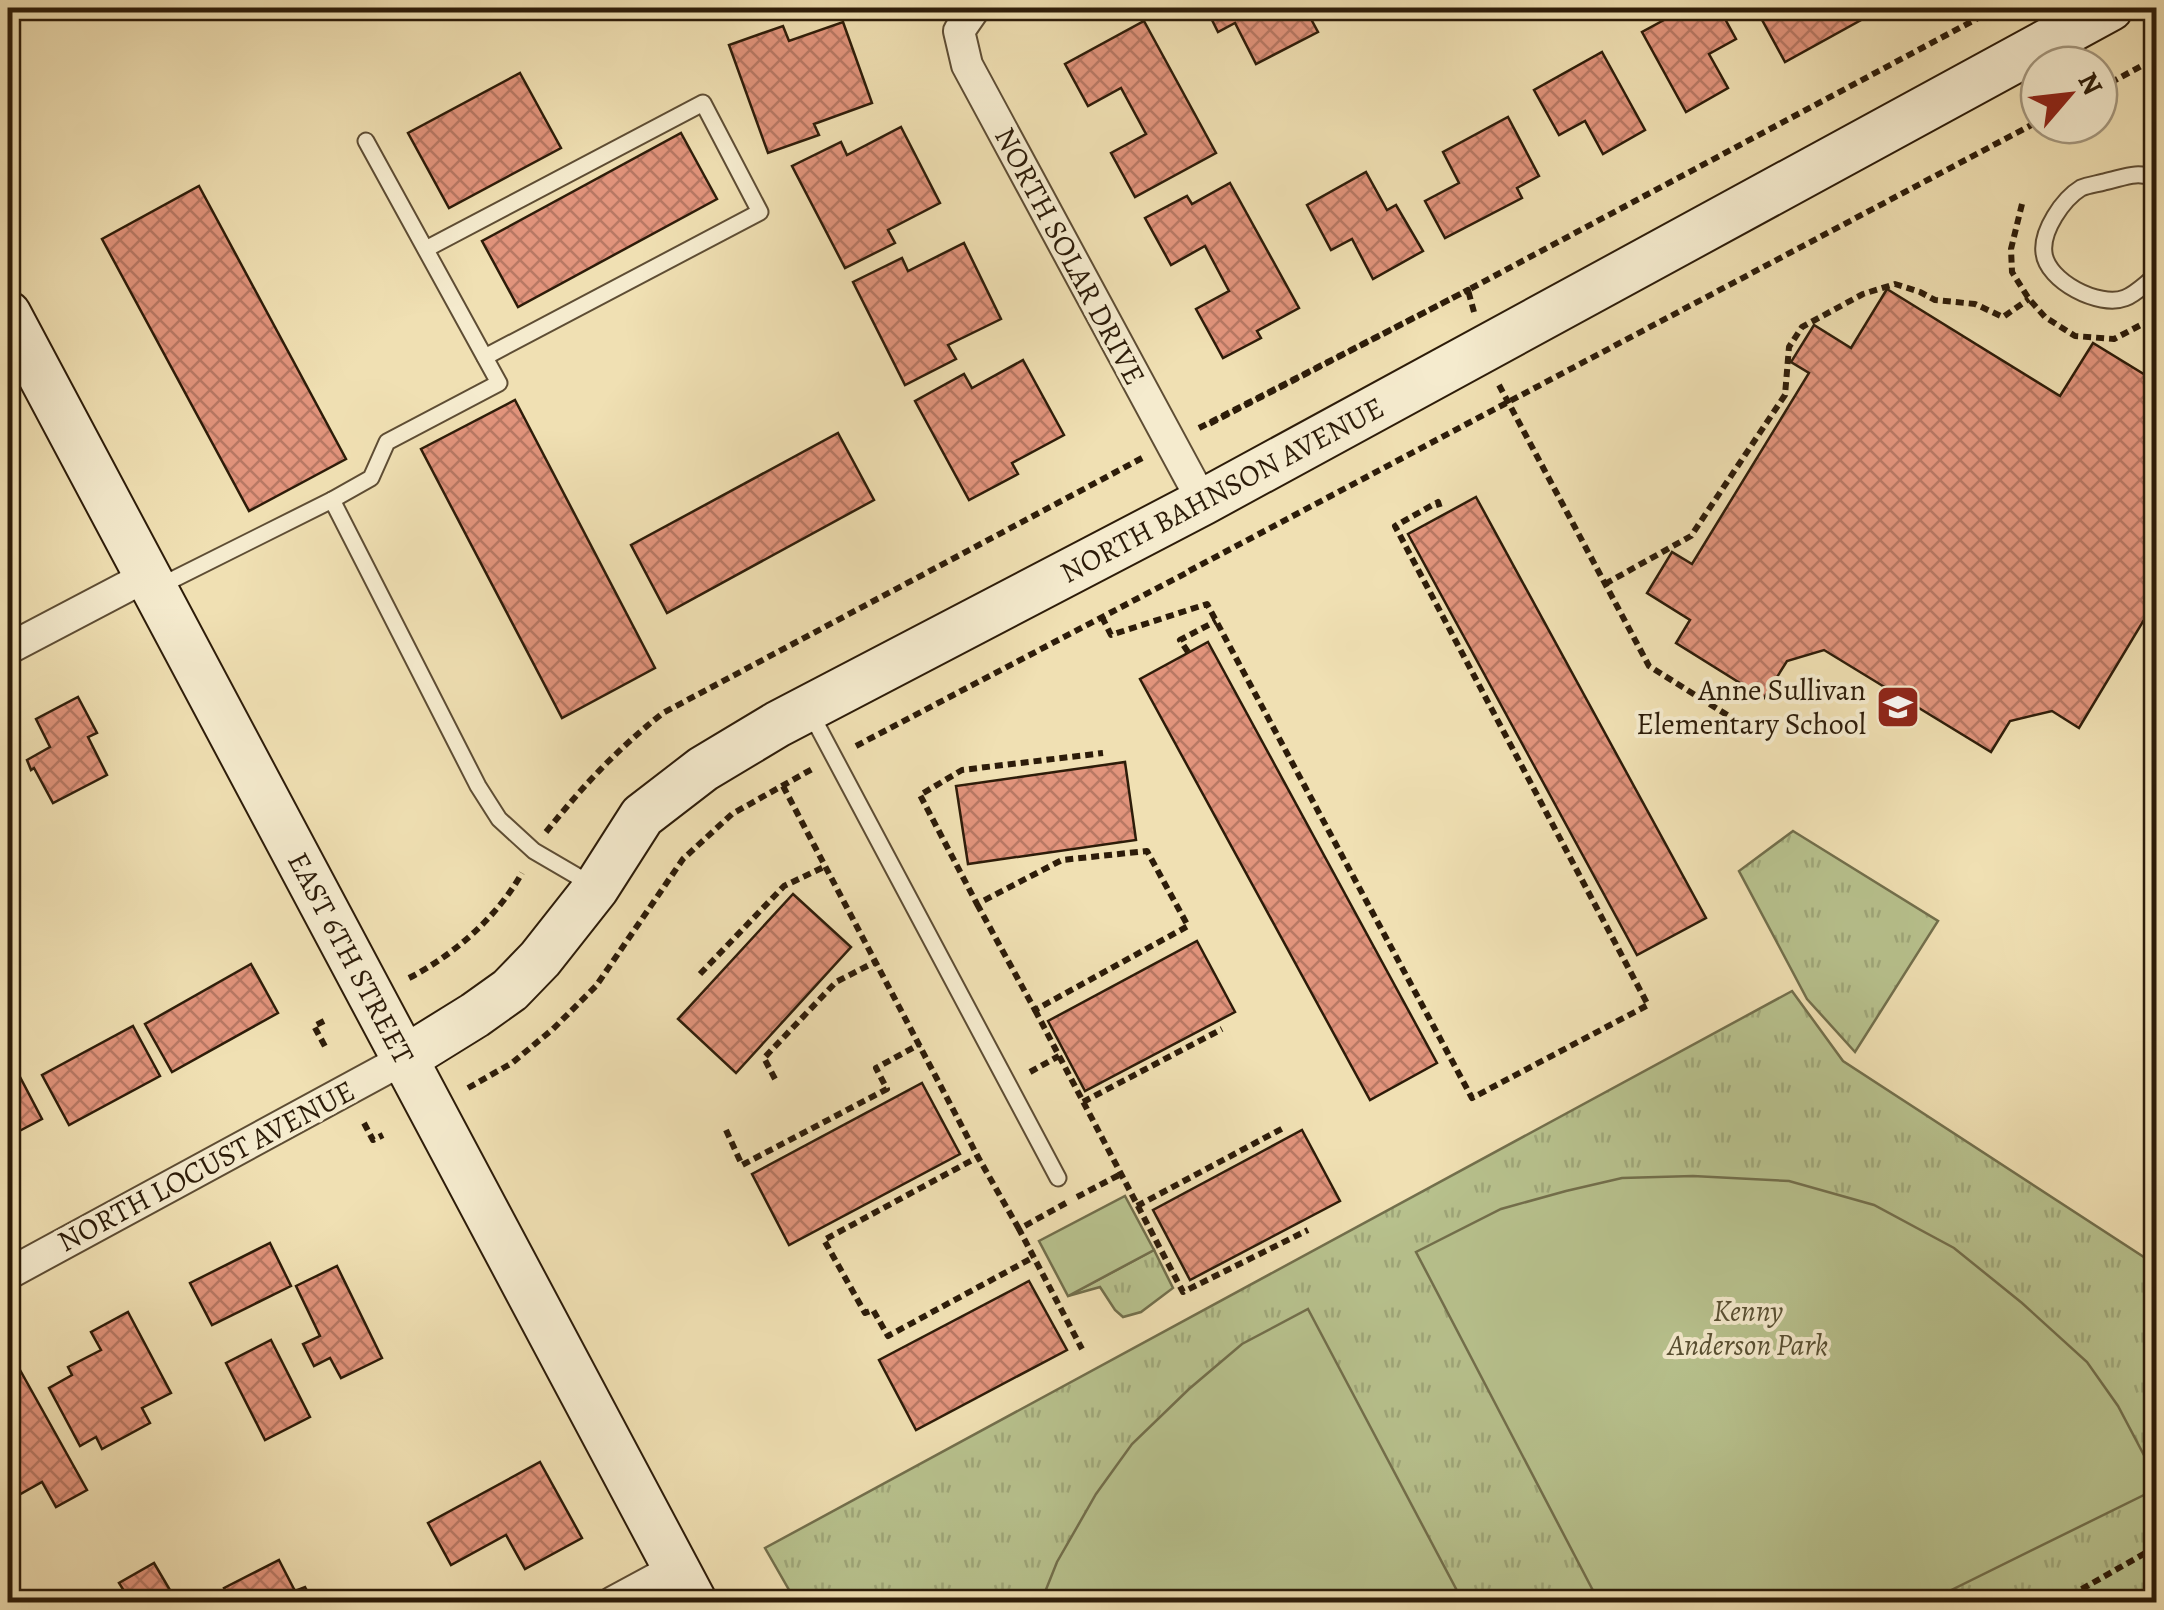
<svg xmlns="http://www.w3.org/2000/svg" width="2164" height="1610" font-family="Alegreya,serif">
<style>
.grass{fill:url(#grass-tufts);stroke:#726f4c;stroke-width:2.5}
.pitch{fill:#b8c28e;stroke:#726f4c;stroke-width:2.5}
.building{fill:url(#building-cross-hatch);stroke:#2d1c09;stroke-width:2.5}
.lines{fill:none;stroke-linecap:round;stroke-linejoin:round}
.lane-casing{stroke:#5e4d34;stroke-width:19}
.street-casing{stroke:#5e4d34;stroke-width:34}
.secondary-casing{stroke:#2d1c09;stroke-width:49}
.path{stroke:#2d1c09;stroke-width:6;stroke-dasharray:8 5;stroke-linecap:butt}
.lane{stroke:#f5ebce;stroke-width:15}
.street{stroke:#f5ebce;stroke-width:30}
.secondary{stroke:#f5ebce;stroke-width:45}
.labels{text-anchor:middle;dominant-baseline:central;stroke-width:8;stroke-linejoin:round;paint-order:stroke}
.street-label{font-size:30px;fill:#2d1c09;stroke:#f5ebce}
.poi-label{font-size:30px;fill:#2d1c09;stroke:#f5ebce;text-anchor:end}
.park-label{font-size:30px;font-style:italic;fill:#574e31;stroke:#f5ebce}
</style>
<defs>
<pattern id="grass-tufts" width="24" height="20" patternUnits="userSpaceOnUse" patternTransform="scale(2.5)"><rect width="24" height="20" fill="#b8c28e"/><path d="M3 7l-1-3M5 7V3M7 7l1-3M15 17l-1-3M17 17v-4M19 17l1-3" fill="none" stroke="#9ea679"/></pattern>
<pattern id="building-cross-hatch" width="8" height="8" patternUnits="userSpaceOnUse" patternTransform="scale(2.5)"><rect width="8" height="8" fill="#e2947c"/><path d="M0 0l8 8M0 8l8-8" fill="none" stroke="#b87864"/></pattern>
</defs>
<rect width="100%" height="100%" fill="#f0e0b3"/>
<filter id="stains"><feTurbulence type="fractalNoise" baseFrequency=".002" numOctaves="4"/><feColorMatrix values="0 0 0 0 .2 0 0 0 0 .09 0 0 0 0 .02 0 0 0 .5 -.17"/></filter>
<radialGradient id="worn" r=".72"><stop offset=".6" stop-color="#630" stop-opacity="0"/><stop offset="1" stop-color="#630" stop-opacity=".3"/></radialGradient>
<!-- grass -->
<g class="grass">
<path d="M1793,831l145,90 -83,131 -48,-53 -68,-128z"/>
<path d="M1792,991l51,70 313,204v337h-1360l-31,-54z"/>
<path d="M1154,1250l19,38 -32,24 -18,5 -8,-7 -15,-23 -32,9z"/>
</g>
<!-- pitch -->
<g class="pitch">
<path d="M1693,1176l96,5 85,24 80,43 68,55 65,59 31,44 38,72v11l-229,113h-328l-183,-350 85,-43 65,-18 56,-13z"/>
<path d="M1125,1196l29,54 -86,46 -29,-55z"/>
<path d="M1308,1309l155,293h-422l16,-40 39,-68 36,-50 57,-55 53,-45z"/>
</g>
<!-- building -->
<g class="building">
<path d="M1206,8h99l13,24 -62,32 -21,-41 -17,9z"/>
<path d="M1686,8h33l17,31 -27,15 19,34 -42,24 -44,-80z"/>
<path d="M1780,8h101v1l-96,53 -24,-44z"/>
<path d="M1144,21l72,132 -81,44 -24,-44 35,-19 -25,-46 -33,18 -23,-42z"/>
<path d="M843,22l29,81 -58,21 5,11 -51,18 -39,-108 54,-19 6,15z"/>
<path d="M1602,52l43,78 -42,24 -18,-33 -26,14 -25,-45z"/>
<path d="M520,73l41,75 -112,60 -41,-75z"/>
<path d="M1508,117l31,59 -22,12 5,10 -77,40 -20,-37 34,-18 -16,-31z"/>
<path d="M901,127l39,76 -52,27 7,13 -50,25 -53,-102 49,-24 6,13z"/>
<path d="M681,133l36,66 -199,108 -36,-66z"/>
<path d="M1366,172l21,38 9,-5 27,46 -50,28 -21,-40 -21,11 -24,-45z"/>
<path d="M1230,183l69,125 -42,23 4,7 -38,20 -27,-49 33,-18 -24,-45 -34,19 -26,-47 42,-22 5,8z"/>
<path d="M199,186l147,273 -97,52 -147,-272z"/>
<path d="M964,243l37,76 -53,26 8,14 -51,26 -52,-103 49,-24 6,13z"/>
<path d="M1887,289l173,107 33,-53 54,33 9,-16v240l-77,128 -27,-17 -42,10 -19,31 -167,-102 -37,11 -23,37 -88,-55 14,-23 -43,-27 25,-41 20,12 117,-191 -18,-11 23,-37 37,23z"/>
<path d="M1023,360l41,75 -52,28 6,11 -49,26 -54,-99 49,-27 8,14z"/>
<path d="M515,400l140,268 -93,50 -141,-269z"/>
<path d="M838,433l36,67 -207,113 -36,-68z"/>
<path d="M1476,497l230,421 -69,37 -229,-421z"/>
<path d="M1208,642l229,421 -67,37 -230,-421z"/>
<path d="M78,697l19,36 -9,4 19,38 -54,28 -19,-35 -3,2 -4,-10 23,-13 -14,-28z"/>
<path d="M1125,762l11,78 -168,24 -12,-78z"/>
<path d="M793,894l58,53 -115,126 -58,-54z"/>
<path d="M1197,941l38,71 -150,79 -37,-70z"/>
<path d="M251,964l27,49 -106,59 -27,-48z"/>
<path d="M133,1026l27,50 -91,49 -27,-50z"/>
<path d="M8,1054l34,65 -34,18z"/>
<path d="M922,1083l38,71 -171,91 -37,-71z"/>
<path d="M1302,1130l38,71 -150,79 -37,-70z"/>
<path d="M270,1243l21,43 -79,39 -22,-42z"/>
<path d="M337,1266l45,92 -41,20 -11,-20 -16,8 -11,-22 17,-8 -24,-50z"/>
<path d="M1029,1281l38,69 -151,80 -37,-70z"/>
<path d="M128,1312l43,81 -29,15 8,15 -48,26 -6,-12 -16,9 -31,-58 23,-13 -4,-8 33,-17 -10,-18z"/>
<path d="M271,1340l39,77 -45,23 -39,-77z"/>
<path d="M20,1370l67,120 -31,17 -14,-25 -34,19v-125z"/>
<path d="M540,1462l42,76 -57,31 -19,-34 -55,30 -23,-42z"/>
<path d="M279,1560l16,31 10,-4 8,15h-82l-7,-14z"/>
<path d="M154,1563l23,39h-46l-12,-19z"/>
</g>
<g class="lines">
<defs>
<g id="lane">
<path d="M2156,178c-21,-7 -30,-1 -52,4 -7,2 -16,3 -23,6 -18,11 -40,43 -37,65 3,28 55,55 81,45 11,-4 22,-16 31,-22"/>
<path d="M426,249l277,-146 57,109 -275,145"/>
<path d="M332,500l39,-22 16,-36 112,-59 -133,-242"/>
<path d="M158,587l174,-87 146,286 21,33 35,32 60,35"/>
<path d="M810,712l248,466"/>
</g>
<g id="street">
<path d="M975,8l-16,23 8,34 236,437"/>
<path d="M8,649l139,-73"/>
<path d="M8,1274l396,-215"/>
<path d="M613,1602l63,-34"/>
</g>
<g id="secondary">
<path d="M8,314l686,1288"/>
<path d="M404,1059l71,-44 35,-25 30,-31 56,-71 46,-72 61,-47 75,-45 425,-222 907,-494"/>
</g>
</defs>
<!-- lane casing -->
<use href="#lane" class="lane-casing"/>
<!-- street casing -->
<use href="#street" class="street-casing"/>
<!-- secondary casing -->
<use href="#secondary" class="secondary-casing"/>
<!-- path -->
<g class="path">
<path d="M2099,89l57,-31"/>
<path d="M2022,204l-11,45 1,23 17,27 16,18 30,19 39,3 42,-22"/>
<path d="M1474,312l-6,-22 529,-282"/>
<path d="M1499,385l150,281 102,64"/>
<path d="M1199,428l269,-138 -259,134"/>
<path d="M1189,571l850,-450"/>
<path d="M1605,584l86,-48 94,-141 4,-48 13,-20 61,-33 32,-10 25,8 15,8 40,4 28,13 26,-18"/>
<path d="M1102,617l9,18 96,-31 265,494 176,-93 -253,-479 43,-24 3,9"/>
<path d="M1188,652l-8,-12 36,-19"/>
<path d="M856,746l334,-175"/>
<path d="M783,786l195,371"/>
<path d="M546,832c38,-47 69,-81 117,-119l481,-256"/>
<path d="M977,904l58,106 153,-84 -41,-75 -85,9 -85,44 -57,-109 42,-25 141,-17"/>
<path d="M700,974l84,-88 40,-19"/>
<path d="M409,978c45,-23 88,-61 113,-105"/>
<path d="M1035,1010l148,282 125,-62"/>
<path d="M324,1021l-10,5 13,24"/>
<path d="M1030,1072l29,-16"/>
<path d="M775,1079l-11,-21 72,-76 39,-20"/>
<path d="M468,1088l44,-25 41,-34 43,-43 87,-127 49,-45 82,-46"/>
<path d="M1083,1102l139,-73"/>
<path d="M364,1123l9,17 10,-5"/>
<path d="M726,1130l16,35 145,-76 -11,-21 44,-24"/>
<path d="M1077,1197l44,-23"/>
<path d="M1066,1203l-47,26 63,120"/>
<path d="M1137,1206l148,-79"/>
<path d="M1019,1229l-41,-72 -154,83 41,73 8,-3 15,26 146,-79"/>
<path d="M2059,1602l97,-55"/>
</g>
<!-- lane -->
<use href="#lane" class="lane"/>
<!-- street -->
<use href="#street" class="street"/>
<!-- secondary -->
<use href="#secondary" class="secondary"/>
</g>
<!-- icons -->
<defs>
<symbol id="school-square" viewBox="-11 -11 22 22"><rect x="-9" y="-9" width="18" height="18" rx="4" fill="#8f2418" stroke="#f5ebce"/><path d="M0-5L7-2L0 1L-7-2ZM-4 1L0 2.5L4 1V4Q0 6-4 4Z" fill="#fff"/></symbol>
</defs>
<g fill-rule="evenodd">
<use href="#school-square" x="1873" y="682" width="50" height="50"/>
</g>
<g class="labels">
<!-- street labels -->
<g class="street-label">
<text transform="translate(1070 256) rotate(62)">NORTH SOLAR DRIVE</text>
<text transform="translate(1222 490) rotate(-28)">NORTH BAHNSON AVENUE</text>
<text transform="translate(351 958) rotate(62)">EAST 6TH STREET</text>
<text transform="translate(206 1166) rotate(-28)">NORTH LOCUST AVENUE</text>
</g>
<!-- poi labels -->
<g class="poi-label">
<text x="1866" y="690">Anne Sullivan<tspan x="1866" dy="34">Elementary School</tspan></text>
</g>
<!-- park labels -->
<g class="park-label">
<text x="1748" y="1311">Kenny<tspan x="1748" dy="34">Anderson Park</tspan></text>
</g>
</g>
<!-- margin -->
<rect width="2164" height="1610" fill="none" stroke="#f0e0b3" stroke-width="40"/>
<rect x="10" y="10" width="2144" height="1590" fill="none" stroke="#2d1c09" stroke-width="5"/>
<rect x="20" y="20" width="2124" height="1570" fill="none" stroke="#2d1c09" stroke-width="2.5"/>
<!-- north arrow -->
<g transform="translate(2069 95) rotate(62)"><circle r="48" fill="#f5ebce" stroke="#a5987f" stroke-width="2.5"/>
<path d="M0-8L18 38L0 25L-18 38Z" fill="#8f2418"/>
<text y="-15" font-size="28" font-weight="bold" text-anchor="middle" fill="#2d1c09">N</text>
</g>
<rect width="100%" height="100%" filter="url(#stains)"/>
<rect width="100%" height="100%" fill="url(#worn)"/>
</svg>
